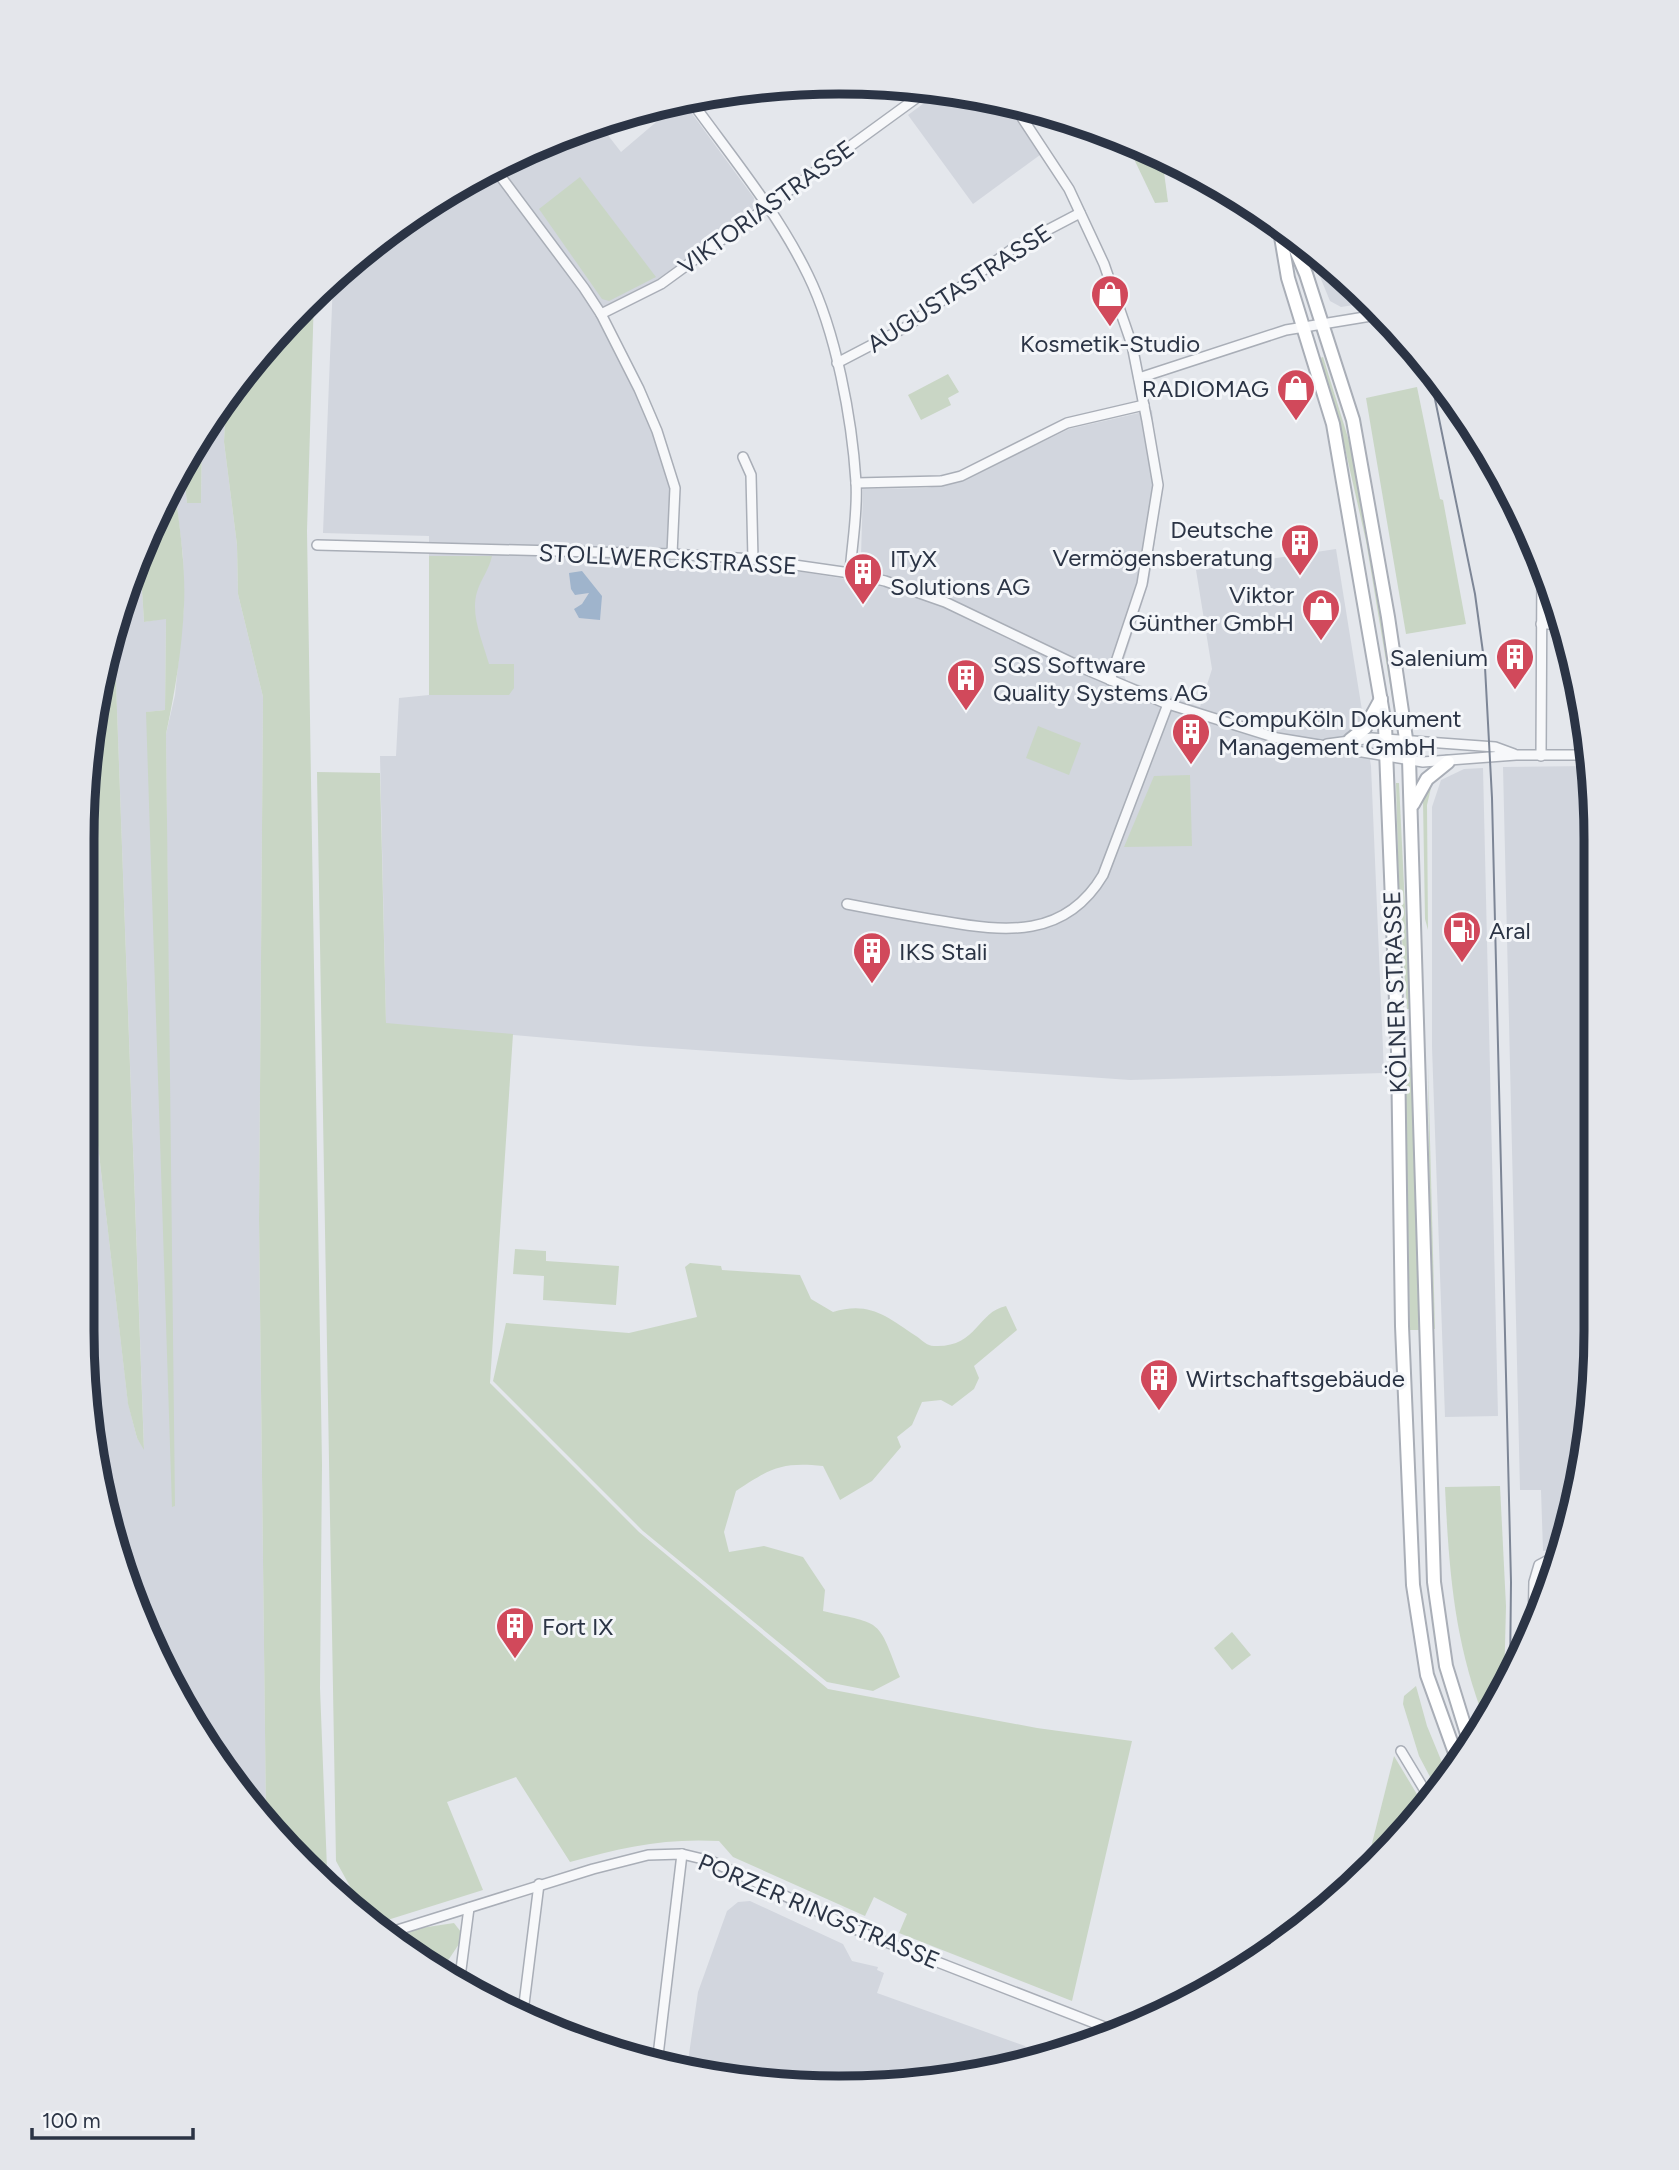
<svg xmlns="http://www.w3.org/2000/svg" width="1679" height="2170" font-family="Figtree,sans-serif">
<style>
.built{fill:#d2d6de}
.green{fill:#c9d6c5}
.water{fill:#9fb4cc}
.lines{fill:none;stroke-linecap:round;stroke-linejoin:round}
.minor-casing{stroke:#a9aeb7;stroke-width:12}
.secondary-casing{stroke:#a9aeb7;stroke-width:16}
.minor{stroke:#f7f8fa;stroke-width:9}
.secondary{stroke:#fff;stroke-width:12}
.tram{stroke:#7d8696;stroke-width:2}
.labels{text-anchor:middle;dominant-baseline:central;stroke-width:6;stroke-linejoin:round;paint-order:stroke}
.street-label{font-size:24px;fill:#2b3445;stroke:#f4f6f9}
.poi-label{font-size:24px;fill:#2b3445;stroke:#f4f6f9;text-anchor:start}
.rim{fill:none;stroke:#2b3445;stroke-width:9}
</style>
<rect width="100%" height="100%" fill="#e4e7ec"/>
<!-- built -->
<g class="built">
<path d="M939,92l49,5 16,5 36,53 -67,49 -65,-89z"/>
<path d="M682,100l72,98 -1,11 -95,70 -60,35 47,94 27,79 -1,75 112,7 63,10 15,-23 2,-67 63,-1 34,-6 109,-53 83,-19 9,89 -12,83 -28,87 5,11 74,27 12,-38 -16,-99 140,-21 35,217 13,307 -254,7 -491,-34 -253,-22 -6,-268h16l3,-58 30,-3v-159l-106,-3 10,-252 86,-71 131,-70 50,-15 21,27z"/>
<path d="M1309,250l64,52 -32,5 -11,-6z"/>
<path d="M226,398l-2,44 13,103 1,49 25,103 -4,523 7,597 -82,-108 -76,-182 -26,-197 1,-314 45,387 9,35 7,10 -30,-821 26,-69 4,64 22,-4 -1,92 -18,2 26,795 -7,-773 9,-39 9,-89 -1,-50 -9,-73 9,-15 4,35h14l1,-65z"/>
<path d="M1590,766v664l-32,120 -15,1 -2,-61h-21l-17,-723z"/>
<path d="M1483,768l15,648 -53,1 -13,-370v-240l9,-27 23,-11z"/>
<path d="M750,1901l93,43 9,17 26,6 -1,3 7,3 -7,20 148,53 8,16 -193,26 -153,-20 11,-76 29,-81 11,-9z"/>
</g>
<!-- green -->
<g class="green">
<path d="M1124,138l38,19 6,45 -13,1z"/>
<path d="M580,177l76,100 -47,24 -7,-2 -63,-90z"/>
<path d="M314,296l-7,235 15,934 -2,223 7,181 -15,3 -9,-18 -6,2 -31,-39 -7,-597 4,-523 -25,-103 -1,-49 -13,-103 2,-44 13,-19z"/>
<path d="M1323,357l35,113 41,251h-3l-30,-180 -29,-128 -17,-55z"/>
<path d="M948,374l11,18 -11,6 3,7 -30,15 -13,-25z"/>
<path d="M1417,387l23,112 3,1 23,124 -60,10 -40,-236z"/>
<path d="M202,438l-1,65h-14l-4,-35z"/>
<path d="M174,483c5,40 12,82 10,123 -2,43 -9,86 -18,128l9,772 -3,1 -26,-795 19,-2 1,-91 -22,3 -4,-64 3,-6 9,-2c0,-27 8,-44 22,-67z"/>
<path d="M429,556h63c-3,14 -11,23 -15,36 -7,23 6,50 12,72h25v24l-5,7h-80z"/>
<path d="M114,627l30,823 -7,-12 -9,-34 -45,-388 1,-226 24,-147z"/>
<path d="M1038,726l43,17 -12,32 -43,-17z"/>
<path d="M317,772l63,1 6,250 127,11 -23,349 149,149 189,157 209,39 95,13 -60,260 -173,-68 8,-19 -33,-17 -9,19 -132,-59 -14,-16c-55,-3 -96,6 -149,21l-54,-85 -69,25 36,88 -105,33 -14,-11 -28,-51z"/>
<path d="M1190,775l2,71 -68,1 30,-71z"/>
<path d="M1396,783h3l11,226h-3l-8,-112z"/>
<path d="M1429,786l2,2 -4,17 1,125 -3,-11 -2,-118z"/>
<path d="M1428,1064l7,265h-4z"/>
<path d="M1408,1066l3,2 8,262h-9l-5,-259z"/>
<path d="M515,1249l31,2v10l73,5 -3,39 -73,-5 1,-24 -31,-2z"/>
<path d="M690,1263l31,3 1,4 78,5 11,24 22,13c36,-11 53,4 83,24 6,4 11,10 18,10 43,2 43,-34 72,-40l11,24 -43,36 5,12 -5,11 -22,17 -11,-6 -19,2 -10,23 -15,12 4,10 -29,34 -32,19 -17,-34c-42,-4 -52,2 -87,25l-12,41 5,20 35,-6 39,11 22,33 -2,21c61,14 54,7 77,66l-27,14 -46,-9 -184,-151 -150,-150 13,-58 123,10 68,-16 -12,-50z"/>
<path d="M1500,1486l6,120 -2,80 -19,35c-31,-79 -36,-150 -40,-234z"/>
<path d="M1232,1632l19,23 -19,15 -18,-22z"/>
<path d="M1416,1686l11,40 21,51 -11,13 -18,-34 -16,-52 1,-8z"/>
<path d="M1394,1756l30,50 -60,69z"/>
<path d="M454,1923l7,9 -2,12 -18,27 -45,-34 25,-9z"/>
</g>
<!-- water -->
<path class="water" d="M582,571l20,25 -2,24 -21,-2 -5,-9 8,-5 7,-11 -14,2 -4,-6 -2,-16z"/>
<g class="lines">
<defs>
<g id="minor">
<path d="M689,98c41,57 88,113 119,177 28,57 44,144 48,207 2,30 -4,61 -6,91"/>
<path d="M1013,104l56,85 35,75 28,81 15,76 11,64 -16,99 -32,96"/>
<path d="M495,169l89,119 17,26 38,75 18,42 18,57 -3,66"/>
<path d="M601,314l60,-30 265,-193"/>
<path d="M837,363l69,-36 109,-80 65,-34"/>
<path d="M1139,378l147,-48 97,-16"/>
<path d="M743,457l8,18 2,84"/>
<path d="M856,483l85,-2 20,-5 106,-53 77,-18"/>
<path d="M317,545l355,9 81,5 97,14 35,8 60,21 140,67 80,34 112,35 146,24 93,-7h74"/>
<path d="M1541,624h22"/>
<path d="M1327,744l45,-6 123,9 19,7"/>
<path d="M1541,756l1,-191"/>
<path d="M847,904c31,6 63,12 95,17 63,11 123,18 161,-46l65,-171"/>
<path d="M1533,1632l1,-50 5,-17 17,-9"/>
<path d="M1401,1751l29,48"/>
<path d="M391,1932l202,-63 55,-14 34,-1 29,7 157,74 252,98"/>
<path d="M459,1985l10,-77"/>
<path d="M523,2012l16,-128"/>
<path d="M657,2064l25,-210"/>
</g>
<g id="secondary">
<path d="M1279,225l9,53 45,146 52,301 13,327 4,274 11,259 14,90 32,89"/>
<path d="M1289,234l17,40 47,146 35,197 21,142 25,823 12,84 25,81"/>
<path d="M1350,740l15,-12 16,-29"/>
<path d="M1413,804l14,-25 21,-17"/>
</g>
</defs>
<!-- minor casing -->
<use href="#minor" class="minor-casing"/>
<!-- secondary casing -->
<use href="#secondary" class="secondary-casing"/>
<!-- minor -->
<use href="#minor" class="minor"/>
<!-- secondary -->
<use href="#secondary" class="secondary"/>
<!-- tram -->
<path class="tram" d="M1429,370l46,224 10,73 7,131 19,784 -1,93"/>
</g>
<!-- icons -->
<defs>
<symbol id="shop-pin" viewBox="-11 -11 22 30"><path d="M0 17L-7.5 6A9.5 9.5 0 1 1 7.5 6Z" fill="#d1495b" stroke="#f4f6f9"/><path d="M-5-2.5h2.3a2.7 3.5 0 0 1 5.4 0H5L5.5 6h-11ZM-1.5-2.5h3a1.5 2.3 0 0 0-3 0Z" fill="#fff"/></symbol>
<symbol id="building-pin" viewBox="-11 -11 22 30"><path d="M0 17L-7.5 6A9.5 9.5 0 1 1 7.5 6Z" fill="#d1495b" stroke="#f4f6f9"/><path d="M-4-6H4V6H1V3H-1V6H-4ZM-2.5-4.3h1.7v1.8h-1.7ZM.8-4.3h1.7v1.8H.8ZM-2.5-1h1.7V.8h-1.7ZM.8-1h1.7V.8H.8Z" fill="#fff"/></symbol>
<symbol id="fuel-pin" viewBox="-11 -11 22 30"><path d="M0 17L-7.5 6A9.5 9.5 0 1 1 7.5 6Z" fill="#d1495b" stroke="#f4f6f9"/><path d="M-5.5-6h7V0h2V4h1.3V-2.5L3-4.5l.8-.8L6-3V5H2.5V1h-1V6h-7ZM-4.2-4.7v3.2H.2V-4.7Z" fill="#fff"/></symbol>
</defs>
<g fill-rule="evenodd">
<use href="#shop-pin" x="1088" y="272" width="44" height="60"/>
<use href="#shop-pin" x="1274" y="366" width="44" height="60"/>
<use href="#building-pin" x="1278" y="521" width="44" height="60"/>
<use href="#building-pin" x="841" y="550" width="44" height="60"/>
<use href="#shop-pin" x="1299" y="586" width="44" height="60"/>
<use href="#building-pin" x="1493" y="635" width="44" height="60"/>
<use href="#building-pin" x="944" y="656" width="44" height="60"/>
<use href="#building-pin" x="1169" y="710" width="44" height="60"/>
<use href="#fuel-pin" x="1440" y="908" width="44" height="60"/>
<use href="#building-pin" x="850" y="929" width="44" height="60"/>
<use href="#building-pin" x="1137" y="1356" width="44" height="60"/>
<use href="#building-pin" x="493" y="1604" width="44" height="60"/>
</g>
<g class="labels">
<!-- street labels -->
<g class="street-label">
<text transform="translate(766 207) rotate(-36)">VIKTORIASTRASSE</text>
<text transform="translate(959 288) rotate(-33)">AUGUSTASTRASSE</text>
<text transform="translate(668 559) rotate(3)">STOLLWERCKSTRASSE</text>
<text transform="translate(1395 992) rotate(-92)">KÖLNER STRASSE</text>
<text transform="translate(819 1911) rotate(23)">PORZER RINGSTRASSE</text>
</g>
<!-- poi labels -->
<g class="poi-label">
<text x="1110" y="343" text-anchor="middle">Kosmetik-Studio</text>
<text x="1269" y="388" text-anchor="end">RADIOMAG</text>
<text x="1273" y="529" text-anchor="end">Deutsche<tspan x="1273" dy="28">Vermögensberatung</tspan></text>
<text x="890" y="558">ITyX<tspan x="890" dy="28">Solutions AG</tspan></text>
<text x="1294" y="594" text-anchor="end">Viktor<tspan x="1294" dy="28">Günther GmbH</tspan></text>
<text x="1488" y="657" text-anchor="end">Salenium</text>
<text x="993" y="664">SQS Software<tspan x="993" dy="28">Quality Systems AG</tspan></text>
<text x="1218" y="718">CompuKöln Dokument<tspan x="1218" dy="28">Management GmbH</tspan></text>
<text x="1489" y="930">Aral</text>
<text x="899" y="951">IKS Stali</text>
<text x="1186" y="1378">Wirtschaftsgebäude</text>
<text x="542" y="1626">Fort IX</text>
</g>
</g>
<!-- crop -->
<path d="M0 0H1679V2170H0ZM839 94H839A745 745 0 0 1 1584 839V1331A745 745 0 0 1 839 2076H839A745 745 0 0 1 94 1331V839A745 745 0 0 1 839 94Z" fill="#e4e6eb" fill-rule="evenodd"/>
<path class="rim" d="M839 94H839A745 745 0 0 1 1584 839V1331A745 745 0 0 1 839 2076H839A745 745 0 0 1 94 1331V839A745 745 0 0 1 839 94Z"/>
<!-- scale -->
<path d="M32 2128v10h161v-10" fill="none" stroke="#2b3445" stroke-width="3.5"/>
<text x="42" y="2128" font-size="21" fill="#2b3445" stroke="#f4f6f9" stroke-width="5" paint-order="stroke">100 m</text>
</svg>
